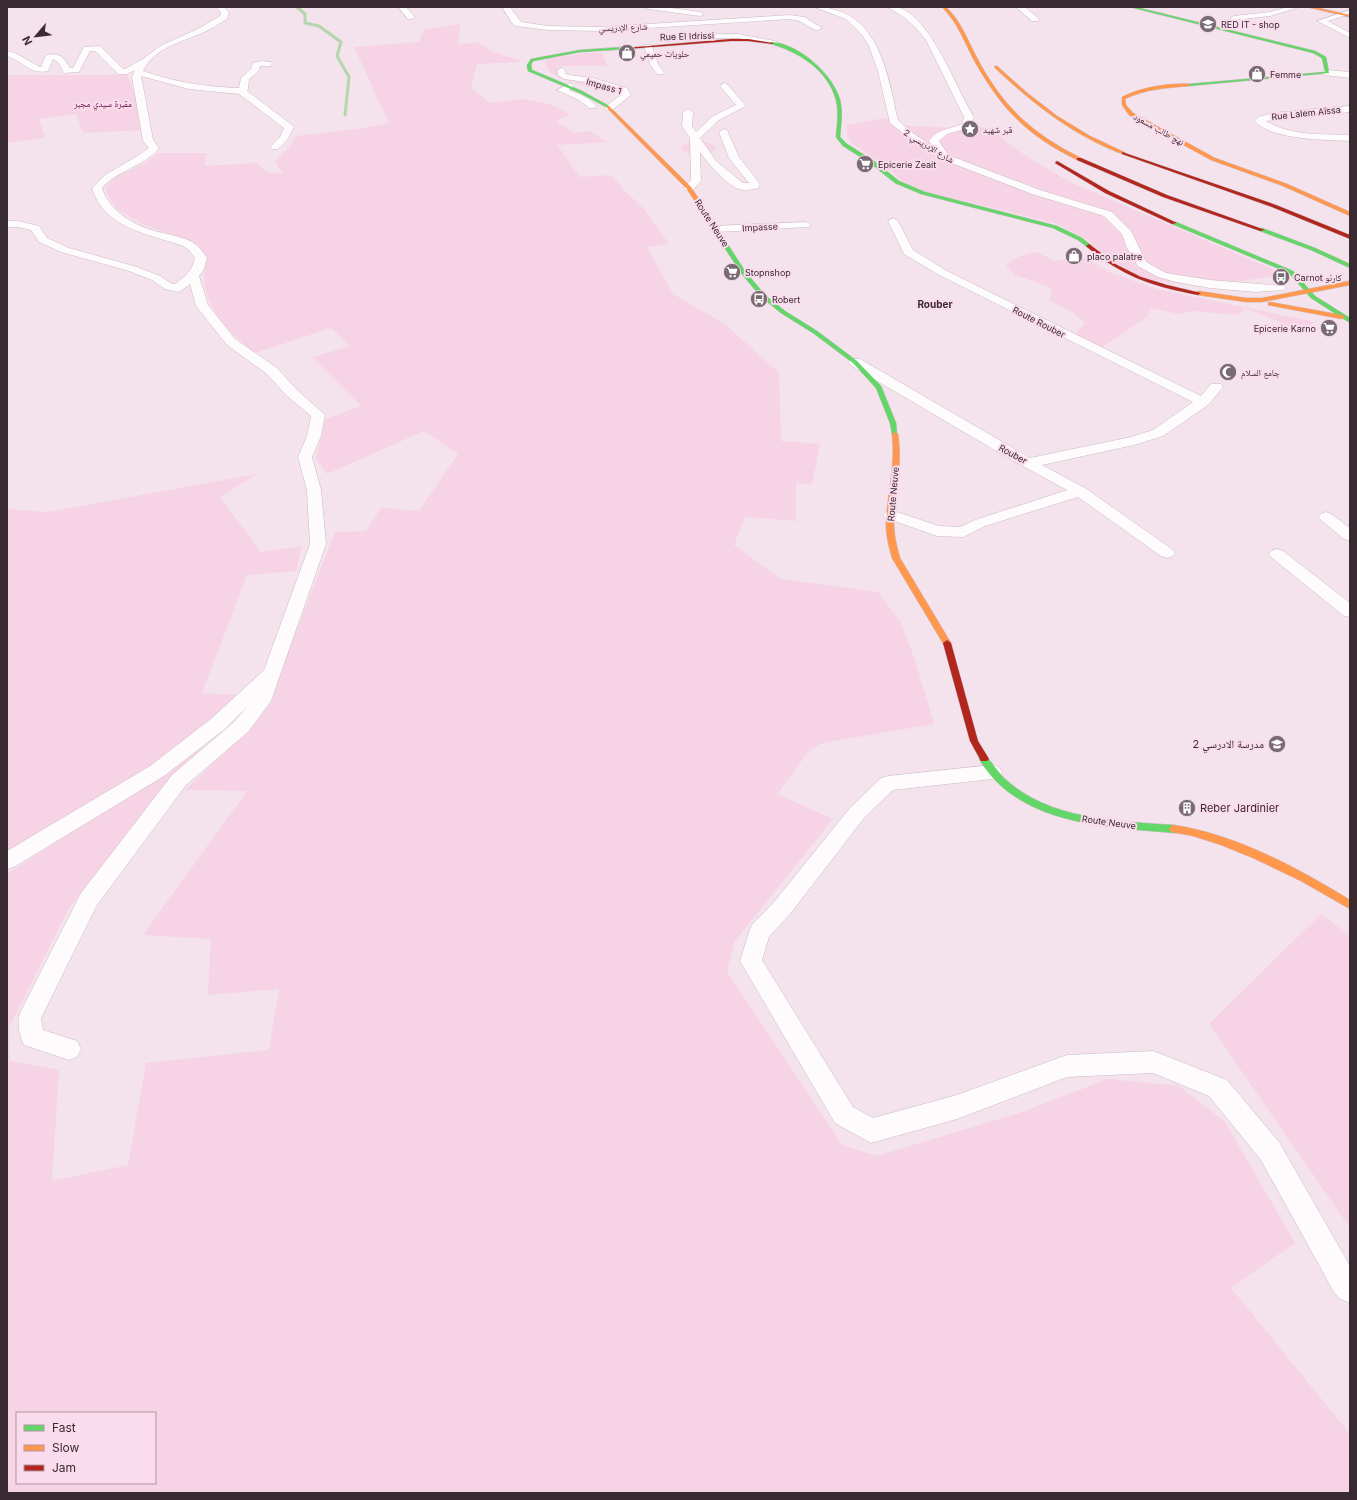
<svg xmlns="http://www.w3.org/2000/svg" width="1357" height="1500" font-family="Inter,'Noto Naskh Arabic',sans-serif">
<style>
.green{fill:#f6d3e5;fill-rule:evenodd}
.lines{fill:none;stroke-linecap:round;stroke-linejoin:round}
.stream{stroke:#b3d6af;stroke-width:3}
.street-casing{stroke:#cabbc3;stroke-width:1}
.fast-casing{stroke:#cabbc3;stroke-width:1}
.slow-casing{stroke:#cabbc3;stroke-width:1}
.jam-casing{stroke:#cabbc3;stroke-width:1}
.street{fill:#fdfbfc;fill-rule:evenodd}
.fast{fill:#63d668;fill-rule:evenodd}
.slow{fill:#ff974d;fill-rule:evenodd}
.jam{fill:#b3261e;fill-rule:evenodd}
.labels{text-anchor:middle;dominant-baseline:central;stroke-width:4;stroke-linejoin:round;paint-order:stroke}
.far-poi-label{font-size:9px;fill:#392a32;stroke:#fbdcec;text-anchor:start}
.far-street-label{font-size:9px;fill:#392a32;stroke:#fbdcec}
.far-park-label{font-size:9px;fill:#5e0441;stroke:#fbdcec}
.far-neighbourhood-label{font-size:10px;font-weight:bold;fill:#392a32;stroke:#fbdcec}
.poi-label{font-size:11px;fill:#392a32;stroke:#fbdcec;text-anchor:end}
</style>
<rect width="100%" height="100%" fill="#f4e3ec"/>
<!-- green -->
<g class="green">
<path d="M460,24l-2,21 19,-3 16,10 27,8v2l-43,2 -6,24 19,15 33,-4 27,5 20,10 -14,7 18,12 16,-2 17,11 -50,3 23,32 31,-2 15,17 18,17 25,35 -22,3 26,47 53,31 53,48 2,68 39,3 -8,40 -16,-1v38l-51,-4 -11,28 47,34 97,13 23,31 14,37 19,64 -112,19 -14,9 -31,42 56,25 -99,123 -7,30 115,173 35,11 142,-43 89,-34 71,7 46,36 70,121 -64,45 119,146v59h-1022l-11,-2 -1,2h-309v-619l110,-71 101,-72 -47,48 -103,131 -59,118 1,33 49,9 -7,111 76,-16 18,-102 123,-13 10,-61 -71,6 3,-56 -68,-4 104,-144 -62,-1 55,-53 31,-34 11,-35 53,-136 31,-1 15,-23 38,3 39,-57 -34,-23 -97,43 -11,-16 10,-39 35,-13 -49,-49 38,-11 -19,-18 -76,25c-25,-20 -50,-42 -51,-77 0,-6 2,-13 3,-19l-10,-12 -14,-7 -39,-13 -27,-16 -8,-11 -4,-11 12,-11 27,-12 15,-11h48l-3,13 53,-3c8,10 14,11 26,10l-8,-11 16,-17 5,-9 62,-7 31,-6 -35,-76 65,-5 5,-12zM17,1413h138v70h-138z"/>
<path d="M585,53h17l5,13h-51l4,9 32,7 28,9 -13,2 -47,-15 -9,-5 -6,-9 2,-5z"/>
<path d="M7,75h120l13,29 5,26 -62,3 -7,-19 -37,5 6,19 -38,5z"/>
<path d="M884,118l15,7 54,3 13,-7 8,5 27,4 1,9 27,19 43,25 212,91 -76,13 -58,-7 -28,-9 -36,-32 -31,-16 -129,-31 -24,-11 -13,-12 -36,-25 -6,-7v-12z"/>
<path d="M703,141l12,5 1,4c-10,6 -27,7 -35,-1l2,-4 8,-3z"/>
<path d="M1037,252l17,9 33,-3 21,14 49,17 158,33 -15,9 -55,-23 -8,7 -43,-4 -16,3 -28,-6 -2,8 -51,35 -26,-13 14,-15 -14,-12 -21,-10 2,-13 -37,-13 -9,-10 14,-9z"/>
<path d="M257,474l-37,23 41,55 41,-6 -6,25 -49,4 -45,118 37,2c-66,67 -153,110 -232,159v-345l41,3z"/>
<path d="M1321,914l29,22v292l-141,-204z"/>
</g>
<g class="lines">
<!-- stream -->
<path class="stream" d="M297,7l8,7v9l14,3 22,16 -4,14 12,21 -4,38"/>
<defs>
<g id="street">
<path d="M216,7h8l5,5 -2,7c-8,5 -16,10 -25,14 -21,9 -48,15 -59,38 31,11 63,16 96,17l2,-10 10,-9 2,-6 9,-2 9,1 1,2 -1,2h-11l-2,6 -9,7 -1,10 -1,2 45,34 2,2 -7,13 -9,9h-6l-2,-2 10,-10 4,-9 -45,-34 -50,-5 -48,-13 12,64 6,8c-15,19 -42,22 -57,40 7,24 35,39 57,44 11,3 26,5 36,12 5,3 8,9 12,14l-3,11 -5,7 9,29 27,34 42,29 20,22 28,25 -4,21 -9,21 9,33 5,54 -55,157 -23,31 -62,53 -89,120 -56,113 2,12 34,11 4,8 -4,8 -8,3 -45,-15c-5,-11 -8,-23 -3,-34l60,-118 91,-118 62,-53 13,-15 -21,21 -62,48 -150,91 -7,2v-18l143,-85 62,-48 52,-48 46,-126 -3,-54 -9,-33 9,-21 4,-20 -24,-20 -20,-22 -40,-29 -31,-39 -6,-22 -8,6 -4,2 -13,-3 -13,-9 -23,-9 -68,-19 -22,-10 -8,-12 -13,-3h-11v-6h11l21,5 8,12 22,10 68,19 23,9 12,8h3c11,-8 17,-13 20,-26l-6,-8 -6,-4c-33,-12 -79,-17 -91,-58l13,-13 31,-18 13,-9 -6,-7 -11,-64 3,-7 -8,4h-9l-23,-23h-5l-11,21 -15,1 -6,-11 -5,-3 -5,12c-18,4 -25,-10 -41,-15v-5l8,2 25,14h1l5,-12c13,-3 18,2 24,13h3l11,-21 16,-1 23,23h2l18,-10 17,-13 38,-17 22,-13 1,-4z"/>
<path d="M398,7h8l9,10 -4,2h-3z"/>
<path d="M502,7h8l11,15 27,4 52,1 190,-12 14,2 18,11 -4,2h-3l-16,-9 -9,-2 -190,12 -52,-1 -32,-4 -4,-3z"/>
<path d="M644,7h21l35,5 4,2 -4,2 -52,-7z"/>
<path d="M814,7c52,0 68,42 78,86 2,7 4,25 8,29 7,8 23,18 32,24l-3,-5c9,-13 20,-11 33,-17l2,-7 -38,-77 -10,-12 -12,-11 -17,-10c3,0 7,-1 10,0 34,9 59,81 77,110l-5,11 -22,6 -8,7 9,14 92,35 72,22 19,19 15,31 20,11 44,7 74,6 2,2 -2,2 -28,2 -46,-4 -34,-6 -18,-5 -20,-11 -11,-18 -5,-14 -18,-18 -72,-22 -91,-35 -23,-14 -28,-22 -12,-52 -9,-25 -7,-11 -16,-16z"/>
<path d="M1016,7h9l14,12 -1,2h-6z"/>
<path d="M1288,7h12l-30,9 -36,4 -4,-2 4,-2 36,-4z"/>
<path d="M1350,10v4l-22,7 22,12v5l-33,-17z"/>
<path d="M738,34l37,7 4,2 -4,2 -37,-7 -65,1 -4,-2 4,-2z"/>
<path d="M645,45h6l1,2 6,17 6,8 -1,2h-6l-7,-10 -6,-17z"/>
<path d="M561,68l3,1 2,5 3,1 24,3 34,10 4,7 -19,15h-6l-1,-2 1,-2 16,-12 -1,-2 -29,-9 -28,-4 -6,-4 -1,-4z"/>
<path d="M1327,70l23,2v6l-26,-3 -1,-2 1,-2z"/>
<path d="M570,83l4,3 -5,4c10,4 20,7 27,16l-1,2h-6l-10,-8 -22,-10z"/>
<path d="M724,83l3,1 19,22 -27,14 -19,18 16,23 27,22h6l-20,-25 -10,-26 5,-3 3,1 12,27 21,27 -2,4c-6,2 -17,3 -22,0 -14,-9 -27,-23 -36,-36l1,29 -8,9h-8l-1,-2 7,-8 -1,-42 -8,-12 1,-14 5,-3 5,3 -1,14 4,6 17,-16 23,-11 -16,-19z"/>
<path d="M1350,106v6l-84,9c24,15 56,13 84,14v6c-24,-1 -79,-1 -95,-20l3,-4 15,-4z"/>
<path d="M893,218l5,3 15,29 34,21 254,125 10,-12h10l2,3 -15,18 -45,31 -29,9 -92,20 43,23 88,62 2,3 -2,3 -6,2 -6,-2 -83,-59 -93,29 -22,11 -26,-1 -51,-18 -3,-3 3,-3 5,-2 48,16 21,1 15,-7 92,-30 -57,-31 -160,-94 -1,-3 1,-3h10l170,99 101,-21 22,-7 40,-28 -254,-127 -35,-21 -16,-33z"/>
<path d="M805,222l4,1 1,2 -1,2 -93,5 -5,-3 5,-3z"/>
<path d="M1326,512l5,2 19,14v13l-6,-2 -23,-19 -3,-3 3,-3z"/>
<path d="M1277,549l6,2 67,52v14l-6,-1 -73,-59 -2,-3 2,-3z"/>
<path d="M992,765l7,2 3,5 -3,5 -7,2 -99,11 -29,28 -74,96 -21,23 -7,23 91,147 20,11 84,-23 110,-40 86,-4 8,3 66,26 52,62 71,124v37l-10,-4 -6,-7 -73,-132 -52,-64 -56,-23 -86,4 -110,42 -86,24 -36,-20 -95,-162 11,-35 23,-24 76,-94 31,-30 7,-2z"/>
</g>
<g id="fast">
<path d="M1130,7h6l179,44 11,6 3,16 -141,13 1,-2 136,-12 -3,-14 -9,-5z"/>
<path d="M771,42c27,1 62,32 69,58 3,12 1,25 0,37l7,7 27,17 25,20 26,11 132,34 25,12 10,8 -5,1 -9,-7 -25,-12 -132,-34 -26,-11 -25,-20 -27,-17 -7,-9c1,-12 3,-25 0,-37 -8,-30 -37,-48 -65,-56z"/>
<path d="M627,47l1,2 -48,3 -47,9 -2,4 1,5 50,21 27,15 -1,2 -28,-15 -52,-22 -1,-6 4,-6 49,-9z"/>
<path d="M1172,222h4l117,49 22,25 35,22v5l-39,-25 -22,-25 -117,-49z"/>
<path d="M1262,228l53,20 35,16v4l-39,-18 -51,-19 -1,-1z"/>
<path d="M714,229h4l27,42 20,24 20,16 32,20 40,30 24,25 15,37 1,12 -2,1 -3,-2 -2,-11 -14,-35 -23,-25 -40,-30 -32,-20 -20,-16 -20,-24 -28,-43z"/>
<path d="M984,756l3,1c6,7 11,15 17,21 45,42 113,43 170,47l3,1 2,3 -2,3 -3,1c-68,-6 -156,-8 -195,-74z"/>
</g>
<g id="slow">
<path d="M942,7h4c15,14 21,32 30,49 26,50 55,77 105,102v2h-4c-50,-25 -74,-49 -102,-98 -11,-20 -16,-38 -33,-55z"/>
<path d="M1307,7h7l36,8v2z"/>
<path d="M995,66h2l29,26 31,24 33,20 36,17c-4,2 -11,-2 -16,-4 -44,-19 -81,-49 -115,-81z"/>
<path d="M1190,84l-1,2c-22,2 -44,3 -64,13l1,6 7,8 82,45 72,26 63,28v4l-67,-30 -72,-26 -82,-45 -7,-10v-8c20,-10 46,-14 68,-13z"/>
<path d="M607,106h2l82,81 28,43 -1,1h-4l-27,-42 -80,-81z"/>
<path d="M1350,281v4l-88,17h-16l-48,-7 -3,-2 3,-2 48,7h16z"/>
<path d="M1270,302l72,13 3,2 -3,2 -74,-14v-2z"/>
<path d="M895,432l3,2c5,31 -4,60 -4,90 0,12 3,23 6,34l51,85 -4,3 -3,-1 -52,-87c-3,-11 -6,-22 -6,-34 1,-30 10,-59 6,-90z"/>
<path d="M1174,825c61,9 124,43 176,75v9l-49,-28 -48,-23 -32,-13 -28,-9 -22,-4 -2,-3 2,-3z"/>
</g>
<g id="jam">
<path d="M731,39h17l26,4 -2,1 -24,-3h-17l-104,8 -2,-1z"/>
<path d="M1122,152l154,53 74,30v4l-78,-32 -150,-53z"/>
<path d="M1077,158h4l86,37 98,35 -5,1 -97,-34 -86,-37z"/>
<path d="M1057,161l52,30 68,32 -5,1 -67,-31 -50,-30z"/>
<path d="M1089,244l28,21 24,12 26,8 34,8 -3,2c-47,-9 -74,-18 -111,-48l-1,-1z"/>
<path d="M947,640l4,3 27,98 11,18 -2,2h-6l-11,-20 -27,-98z"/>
</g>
</defs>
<!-- street casing -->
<use href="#street" class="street-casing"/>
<!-- fast casing -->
<use href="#fast" class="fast-casing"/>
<!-- slow casing -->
<use href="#slow" class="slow-casing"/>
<!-- jam casing -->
<use href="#jam" class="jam-casing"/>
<!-- street -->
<use href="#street" class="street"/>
<!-- fast -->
<use href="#fast" class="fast"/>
<!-- slow -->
<use href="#slow" class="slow"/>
<!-- jam -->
<use href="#jam" class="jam"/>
</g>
<!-- icons -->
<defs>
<symbol id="school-disc" viewBox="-11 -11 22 22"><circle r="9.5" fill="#7a6b73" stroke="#fbdcec"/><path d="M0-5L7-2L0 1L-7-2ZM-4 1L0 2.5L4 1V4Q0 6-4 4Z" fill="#fff"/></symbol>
<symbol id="shop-disc" viewBox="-11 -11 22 22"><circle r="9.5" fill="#7a6b73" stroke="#fbdcec"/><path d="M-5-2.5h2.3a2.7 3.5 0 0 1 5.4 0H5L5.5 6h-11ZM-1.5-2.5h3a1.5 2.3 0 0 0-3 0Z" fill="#fff"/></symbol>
<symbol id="sight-disc" viewBox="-11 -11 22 22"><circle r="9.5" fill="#7a6b73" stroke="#fbdcec"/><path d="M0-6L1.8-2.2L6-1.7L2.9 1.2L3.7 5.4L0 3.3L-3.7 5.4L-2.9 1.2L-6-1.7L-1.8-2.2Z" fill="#fff"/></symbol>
<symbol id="supermarket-disc" viewBox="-11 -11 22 22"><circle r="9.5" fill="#7a6b73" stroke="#fbdcec"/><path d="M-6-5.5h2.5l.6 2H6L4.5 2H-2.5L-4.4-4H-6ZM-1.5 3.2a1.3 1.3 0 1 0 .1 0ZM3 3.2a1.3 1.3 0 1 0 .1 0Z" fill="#fff"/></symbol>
<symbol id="bus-disc" viewBox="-11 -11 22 22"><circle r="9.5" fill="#7a6b73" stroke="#fbdcec"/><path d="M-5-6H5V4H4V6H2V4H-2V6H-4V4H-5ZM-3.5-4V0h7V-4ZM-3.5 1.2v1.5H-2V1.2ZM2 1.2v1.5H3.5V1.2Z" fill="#fff"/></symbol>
<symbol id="mosque-disc" viewBox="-11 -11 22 22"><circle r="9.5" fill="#7a6b73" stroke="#fbdcec"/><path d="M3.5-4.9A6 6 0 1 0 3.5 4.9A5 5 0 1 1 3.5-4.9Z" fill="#fff"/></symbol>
<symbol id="building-disc" viewBox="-11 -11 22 22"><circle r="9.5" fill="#7a6b73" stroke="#fbdcec"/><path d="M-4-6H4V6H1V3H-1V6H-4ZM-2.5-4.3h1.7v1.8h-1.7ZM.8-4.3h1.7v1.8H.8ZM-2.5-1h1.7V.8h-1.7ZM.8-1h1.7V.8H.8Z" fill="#fff"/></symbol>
</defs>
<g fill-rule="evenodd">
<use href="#school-disc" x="1198" y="14" width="20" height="20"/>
<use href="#shop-disc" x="617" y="43" width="20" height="20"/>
<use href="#shop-disc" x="1247" y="64" width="20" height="20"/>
<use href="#sight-disc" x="960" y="119" width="20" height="20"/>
<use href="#supermarket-disc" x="855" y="154" width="20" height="20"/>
<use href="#shop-disc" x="1064" y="246" width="20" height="20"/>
<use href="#supermarket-disc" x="722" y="262" width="20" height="20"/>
<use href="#bus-disc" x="1271" y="267" width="20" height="20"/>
<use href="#bus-disc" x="749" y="289" width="20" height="20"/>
<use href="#supermarket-disc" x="1319" y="318" width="20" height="20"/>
<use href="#mosque-disc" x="1218" y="362" width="20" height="20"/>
<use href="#school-disc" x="1267" y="734" width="20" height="20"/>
<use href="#building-disc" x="1177" y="798" width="20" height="20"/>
</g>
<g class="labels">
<!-- far-poi labels -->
<g class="far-poi-label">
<text x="1221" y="24">RED IT - shop</text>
<text x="640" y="53">حلويات حميمي</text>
<text x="1270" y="74">Femme</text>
<text x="983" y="129">قبر شهيد</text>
<text x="878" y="164">Epicerie Zeait</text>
<text x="1087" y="256">placo palatre</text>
<text x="745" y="272">Stopnshop</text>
<text x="1294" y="277">Carnot كارنو</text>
<text x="772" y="299">Robert</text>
<text x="1316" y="328" text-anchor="end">Epicerie Karno</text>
<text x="1241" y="372">جامع السلام</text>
</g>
<!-- far-street labels -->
<g class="far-street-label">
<text transform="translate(623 27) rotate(-2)">شارع الإدريسي</text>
<text transform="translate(687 36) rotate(-2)">Rue El Idrissi</text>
<text transform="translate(604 86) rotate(16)">Impass 1</text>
<text transform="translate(1306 113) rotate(-6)">Rue Lalem Aïssa</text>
<text transform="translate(1159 129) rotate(29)">نهج طالب مسعود</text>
<text transform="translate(929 146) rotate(31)">شارع الإدريسي 2</text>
<text transform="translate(712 223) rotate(57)">Route Neuve</text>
<text transform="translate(760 227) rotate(-3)">Impasse</text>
<text transform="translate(1039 322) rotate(27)">Route Rouber</text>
<text transform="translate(1013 454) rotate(29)">Rouber</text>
<text transform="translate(893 494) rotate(-85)">Route Neuve</text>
<text transform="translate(1109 822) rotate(8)">Route Neuve</text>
</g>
<!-- far-park labels -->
<g class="far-park-label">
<text x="103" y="103">مقبرة سيدي مجبر</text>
</g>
<!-- far-neighbourhood labels -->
<g class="far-neighbourhood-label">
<text x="935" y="304">Rouber</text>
</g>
<!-- poi labels -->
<g class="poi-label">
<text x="1264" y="744">مدرسة الادرسي 2</text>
<text x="1200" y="808" text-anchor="start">Reber Jardinier</text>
</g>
</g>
<!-- border -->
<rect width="1357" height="1500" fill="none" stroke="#392a32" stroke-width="16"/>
<!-- legend -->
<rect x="16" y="1412" width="140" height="72" fill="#fbdcec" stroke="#ad95a2"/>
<rect x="24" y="1425" width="20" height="6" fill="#63d668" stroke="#ad95a2"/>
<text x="52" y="1432" font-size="12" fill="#392a32">Fast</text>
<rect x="24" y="1445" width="20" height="6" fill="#ff974d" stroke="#ad95a2"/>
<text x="52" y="1452" font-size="12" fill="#392a32">Slow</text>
<rect x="24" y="1465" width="20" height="6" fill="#b3261e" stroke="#ad95a2"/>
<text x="52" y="1472" font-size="12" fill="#392a32">Jam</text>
<!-- north arrow -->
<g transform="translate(36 36) rotate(242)" stroke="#fbdcec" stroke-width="3" paint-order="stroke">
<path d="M0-3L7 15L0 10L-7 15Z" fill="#392a32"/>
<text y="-6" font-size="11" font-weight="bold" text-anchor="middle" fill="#392a32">N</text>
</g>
</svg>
